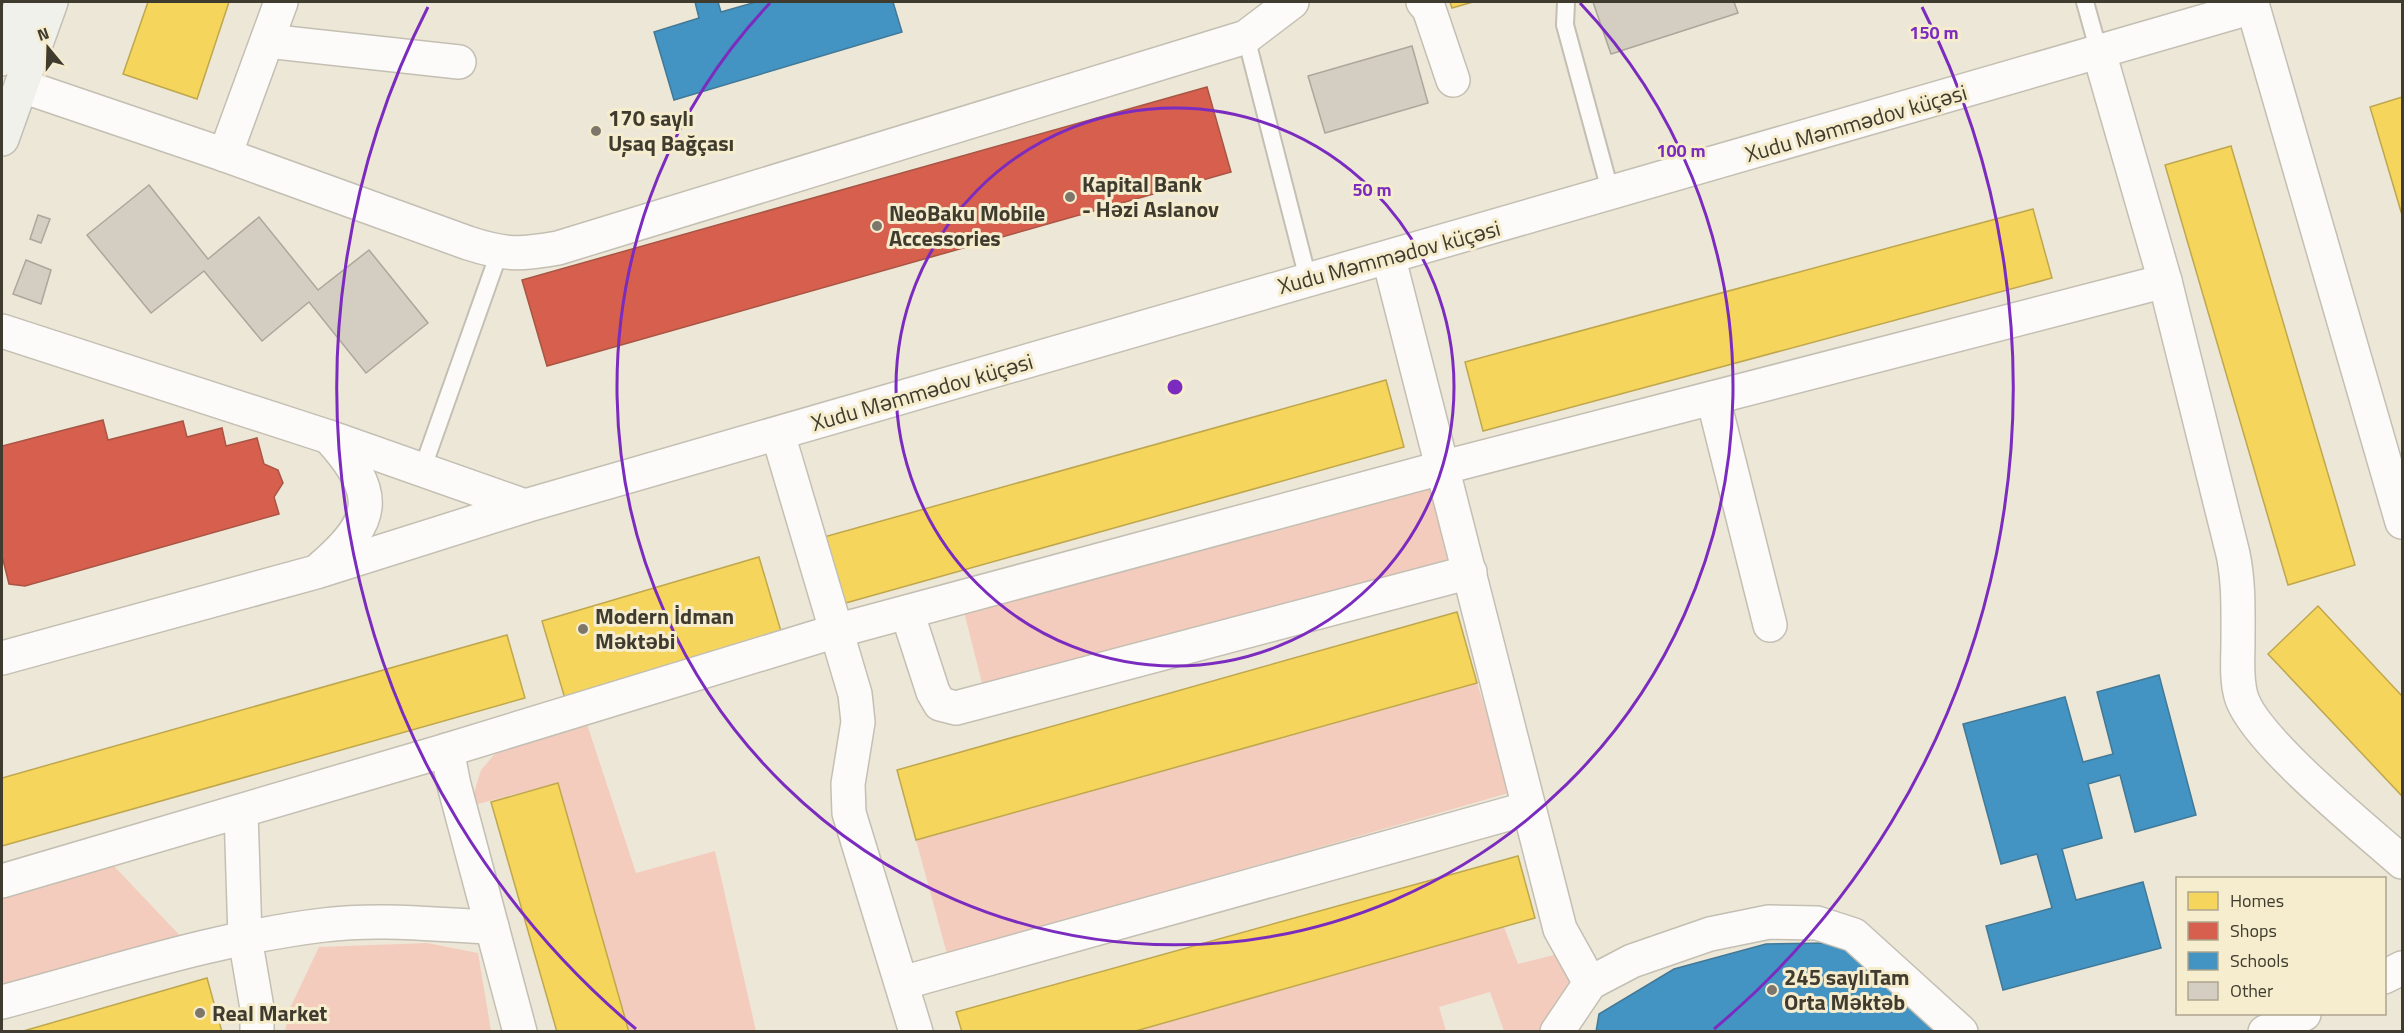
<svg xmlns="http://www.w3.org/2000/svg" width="2404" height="1033" font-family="'Titillium Web',sans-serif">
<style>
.green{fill:#f4ccbd}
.homes{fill:#f6d55c;stroke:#bfa74e;stroke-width:1.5}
.shops{fill:#d6604d;stroke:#a95544;stroke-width:1.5}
.schools{fill:#4393c3;stroke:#427997;stroke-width:1.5}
.building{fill:#d4cdc1;stroke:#ada69c;stroke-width:1.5}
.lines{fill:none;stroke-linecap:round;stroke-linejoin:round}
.lane-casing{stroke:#c4bfb3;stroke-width:20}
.street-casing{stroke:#c4bfb3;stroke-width:36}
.secondary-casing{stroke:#c4bfb3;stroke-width:36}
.lane{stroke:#fcfbf9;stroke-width:16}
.street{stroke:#fcfbf9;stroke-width:33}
.secondary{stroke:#f1f1eb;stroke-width:33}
.ring{fill:none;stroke:#7b2cbf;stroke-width:3}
.poi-dot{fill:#7c776a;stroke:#f6ecce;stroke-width:2}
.labels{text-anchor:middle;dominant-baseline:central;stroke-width:6;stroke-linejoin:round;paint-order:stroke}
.poi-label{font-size:22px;font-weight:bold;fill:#3f3b2f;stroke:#f6ecce;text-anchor:start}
.street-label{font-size:22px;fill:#3f3b2f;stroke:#f6ecce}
.centre{fill:#7b2cbf;stroke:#f6ecce;stroke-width:3}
.ring-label{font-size:18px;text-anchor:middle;font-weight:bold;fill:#7b2cbf;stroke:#f6ecce;stroke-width:6;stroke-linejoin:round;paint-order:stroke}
</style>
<rect width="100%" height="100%" fill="#ede7d7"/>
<!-- green -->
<g class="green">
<path d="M1428,478l22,95 -465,122 -23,-91z"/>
<path d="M1477,683l35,109 -565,162 -31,-114z"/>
<path d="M586,721l50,152 79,-22 41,180h-127l-71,-248 -88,23 11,-36 18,-21z"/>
<path d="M111,863l77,81 -186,49v-98z"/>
<path d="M1504,927l14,37 44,-11 11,28 -31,50h-38l-14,-39 -51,15 7,24 -314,1z"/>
<path d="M427,943l51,10 13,78h-206l6,-25 28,-59z"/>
</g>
<!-- homes -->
<g class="homes">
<path d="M148,2h81l-32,97 -74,-25z"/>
<path d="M1450,2h23l-21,6z"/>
<path d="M2402,97v118l-32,-108z"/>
<path d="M2231,146l124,419 -67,20 -123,-420z"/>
<path d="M2033,209l19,69 -569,153 -18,-69z"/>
<path d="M1386,380l18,67 -562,157 -18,-67z"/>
<path d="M759,557l24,81 -217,64 -24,-81z"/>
<path d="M2318,606l84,90v100l-134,-142z"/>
<path d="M1457,612l20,71 -561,157 -19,-70z"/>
<path d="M507,635l18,63 -523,148v-68z"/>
<path d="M558,783l71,249h-72l-66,-230z"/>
<path d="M1518,856l17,62 -403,114h-170l-6,-20z"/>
<path d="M207,978l15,54h-202z"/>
</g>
<!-- shops -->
<g class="shops">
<path d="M1207,87l24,85 -684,194 -25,-86z"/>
<path d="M103,420l5,20 75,-19 4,16 35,-9 4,18 31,-8 7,26 14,6 5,13 -9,14 5,17 -254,72 -16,-2 -7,-28v-110z"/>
</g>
<!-- schools -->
<g class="schools">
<path d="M695,2h23l3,10 35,-10h137l9,30 -228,68 -20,-68 45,-14z"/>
<path d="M2159,675l37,140 -61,17 -15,-57 -32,9 14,54 -40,11 14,51 67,-18 18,66 -158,42 -17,-64 66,-18 -15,-54 -36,10 -38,-140 102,-27 18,65 30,-8 -16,-62z"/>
<path d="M1831,943l52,25 44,43 5,21h-336l3,-18 75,-45 92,-25z"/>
</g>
<!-- building -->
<g class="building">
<path d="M1593,2h141l4,11 -127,41z"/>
<path d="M1412,46l16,57 -103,30 -17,-57z"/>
<path d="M149,185l59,74 51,-42 59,73 51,-40 59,73 -62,50 -57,-71 -47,39 -58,-70 -53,42 -64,-78z"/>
<path d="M38,215l12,4 -9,24 -11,-4z"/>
<path d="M26,260l25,10 -10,34 -28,-10z"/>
</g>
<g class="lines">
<defs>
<g id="lane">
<path d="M1566,2l-1,23 46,169"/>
<path d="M2085,2l14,50"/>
<path d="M1246,37l62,242"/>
<path d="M422,470l77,-217"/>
</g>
<g id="street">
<path d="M1423,2l6,7 24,71"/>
<path d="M267,41l192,21"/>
<path d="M2099,52l66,229 68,273c6,29 5,57 5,87 0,18 -2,37 3,55 12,43 124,133 161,166"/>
<path d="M22,86l203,69 243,88c37,12 51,12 90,5l688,-211 46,-35"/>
<path d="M225,155l56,-153"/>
<path d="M1389,259l171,670 30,54"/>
<path d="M2,331l327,106 196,69"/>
<path d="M1713,398l57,227"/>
<path d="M778,434l77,260 3,28 -10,62 1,29 67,219"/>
<path d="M322,567c57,-49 56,-75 7,-130"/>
<path d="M907,612l26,80 7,12 16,4 514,-136"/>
<path d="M2,658l314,-86 209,-66 1728,-499 149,515"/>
<path d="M447,750l389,-119 605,-163 724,-187"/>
<path d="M241,811l4,127 12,70v24"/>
<path d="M2,881l445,-131 7,35 66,247"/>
<path d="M2384,977l18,-9"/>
<path d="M902,983l627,-175"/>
<path d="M2,1002c106,-28 213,-64 322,-77 56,-7 113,0 168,2"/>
<path d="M1557,1032l33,-49 42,-22 78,-27 59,-12 48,1 37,12 107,97"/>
<path d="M2265,1032l39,-18"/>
</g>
<g id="secondary">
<path d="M2,59l20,-57"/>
<path d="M2,139l49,-137"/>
</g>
</defs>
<!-- lane casing -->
<use href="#lane" class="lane-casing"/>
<!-- street casing -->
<use href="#street" class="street-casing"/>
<!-- secondary casing -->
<use href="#secondary" class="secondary-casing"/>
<!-- lane -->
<use href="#lane" class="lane"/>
<!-- street -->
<use href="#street" class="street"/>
<!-- secondary -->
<use href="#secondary" class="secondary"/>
</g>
<!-- distance rings -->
<g class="ring">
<circle cx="1175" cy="387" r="279"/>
<path d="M1580 3A558 558 0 1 1 770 3"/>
<path d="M636 1029A838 838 0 0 1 428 7M1922 7A838 838 0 0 1 1714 1029"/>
</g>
<!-- markers -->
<g class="poi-dot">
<circle cx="596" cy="131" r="6"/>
<circle cx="1070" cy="197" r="6"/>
<circle cx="877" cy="226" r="6"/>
<circle cx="583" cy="629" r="6"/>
<circle cx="1772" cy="990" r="6"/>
<circle cx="200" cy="1013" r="6"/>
</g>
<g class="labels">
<!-- poi labels -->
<g class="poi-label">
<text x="608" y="118">170 saylı<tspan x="608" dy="25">Uşaq Bağçası</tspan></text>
<text x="1082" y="184">Kapital Bank<tspan x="1082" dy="25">- Həzi Aslanov</tspan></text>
<text x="889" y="213">NeoBaku Mobile<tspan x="889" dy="25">Accessories</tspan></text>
<text x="595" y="616">Modern İdman<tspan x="595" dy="25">Məktəbi</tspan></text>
<text x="1784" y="977">245 saylıTam<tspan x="1784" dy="25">Orta Məktəb</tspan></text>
<text x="212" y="1013">Real Market</text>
</g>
<!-- street labels -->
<g class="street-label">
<text transform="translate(1856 123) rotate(-16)">Xudu Məmmədov küçəsi</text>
<text transform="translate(1389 257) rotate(-15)">Xudu Məmmədov küçəsi</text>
<text transform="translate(922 392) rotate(-16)">Xudu Məmmədov küçəsi</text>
</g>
</g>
<circle cx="1175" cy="387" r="9" class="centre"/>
<g class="ring-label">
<text x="1934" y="39">150 m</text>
<text x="1681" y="157">100 m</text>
<text x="1372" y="196">50 m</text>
</g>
<!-- border -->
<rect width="2404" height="1033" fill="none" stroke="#3f3b2f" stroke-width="6"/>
<!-- legend -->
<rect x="2176" y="877" width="210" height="138" fill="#f6ecce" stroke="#ada58e" stroke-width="1.5"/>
<rect x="2188" y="892" width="30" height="18" fill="#f6d55c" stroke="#ada58e" stroke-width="1.5"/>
<text x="2230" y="907" font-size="18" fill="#3f3b2f">Homes</text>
<rect x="2188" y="922" width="30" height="18" fill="#d6604d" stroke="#ada58e" stroke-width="1.5"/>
<text x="2230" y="937" font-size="18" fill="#3f3b2f">Shops</text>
<rect x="2188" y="952" width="30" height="18" fill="#4393c3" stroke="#ada58e" stroke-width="1.5"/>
<text x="2230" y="967" font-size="18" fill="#3f3b2f">Schools</text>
<rect x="2188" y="982" width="30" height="18" fill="#d4cdc1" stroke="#ada58e" stroke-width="1.5"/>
<text x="2230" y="997" font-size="18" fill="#3f3b2f">Other</text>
<!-- north arrow -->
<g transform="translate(48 48) rotate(341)" stroke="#f6ecce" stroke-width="4.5" paint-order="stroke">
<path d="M0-4.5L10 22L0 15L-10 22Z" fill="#3f3b2f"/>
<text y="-9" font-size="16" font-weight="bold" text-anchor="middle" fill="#3f3b2f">N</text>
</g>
</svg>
